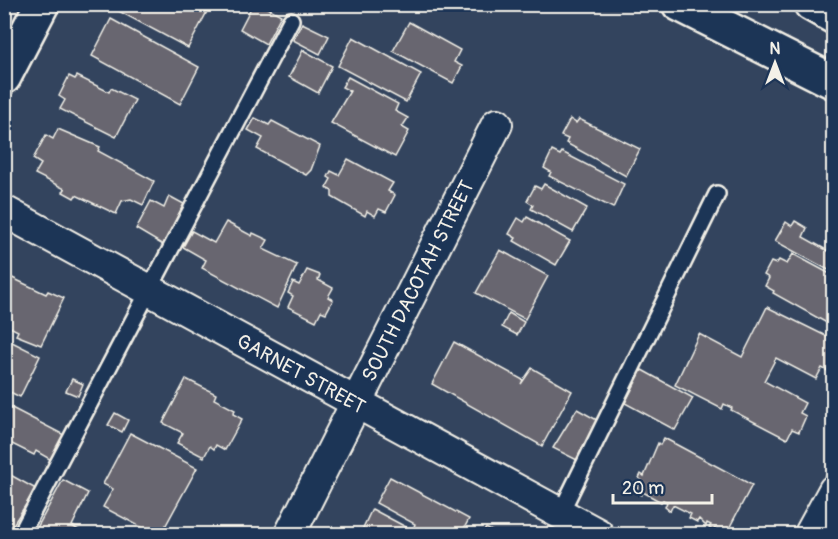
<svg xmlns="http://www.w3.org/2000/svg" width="838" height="539" font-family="Pangolin,sans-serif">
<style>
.building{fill:#676670;stroke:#f4f1e8;stroke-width:1.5}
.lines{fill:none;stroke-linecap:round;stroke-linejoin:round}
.lane-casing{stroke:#f4f1e8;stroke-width:20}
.street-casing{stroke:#f4f1e8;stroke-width:34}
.secondary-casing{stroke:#f4f1e8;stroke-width:38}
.highway-casing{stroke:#f4f1e8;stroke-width:38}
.lane{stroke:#1d3557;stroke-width:15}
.street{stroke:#1d3557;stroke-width:30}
.secondary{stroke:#1d3557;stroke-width:33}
.highway{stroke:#1d3557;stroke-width:33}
.labels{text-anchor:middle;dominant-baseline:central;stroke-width:6;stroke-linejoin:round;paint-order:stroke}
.street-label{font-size:20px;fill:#f4f1e8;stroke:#1d3557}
</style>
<rect width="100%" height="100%" fill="#33445e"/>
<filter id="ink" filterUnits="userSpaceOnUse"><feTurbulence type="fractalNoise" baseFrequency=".0167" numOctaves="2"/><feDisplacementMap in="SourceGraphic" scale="12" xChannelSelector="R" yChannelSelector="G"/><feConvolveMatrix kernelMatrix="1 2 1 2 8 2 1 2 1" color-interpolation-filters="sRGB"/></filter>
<g filter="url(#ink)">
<!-- building -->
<g class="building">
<path d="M115,4h96l-23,44 -75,-40z"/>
<path d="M253,4h8l20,11 -15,29 -26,-15z"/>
<path d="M111,19l88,48 -19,37 -88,-48z"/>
<path d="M409,22l51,28 -6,12 8,4 -9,17 -60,-32z"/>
<path d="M302,23l27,13 -9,18 -27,-14z"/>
<path d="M353,37l68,37 -15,28 -68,-36z"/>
<path d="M303,50l29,16 -14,27 -29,-16z"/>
<path d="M69,76l6,3 2,-3 32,16 2,-4 24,12 -19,37 -56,-28 5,-9 -6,-4z"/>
<path d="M348,77l50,27 -3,7 13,7 -6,9 7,4 -14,26 -64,-34 19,-32 -8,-4z"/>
<path d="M255,118l14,7 3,-4 48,25 -9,24 -5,5 -49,-26 6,-11 -15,-8z"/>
<path d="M570,119l6,4 3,-4 61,30 -14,27 -60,-33 2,-4 -7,-3z"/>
<path d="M58,129l42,18 -2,4 56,30 -11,24 -12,-6 -9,2 -6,13 -40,-19 -2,3 -11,-6 2,-3 -30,-15 6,-10 -8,-5 13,-24 7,4z"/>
<path d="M552,151l8,4 2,-3 62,32 -11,24 -64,-32 2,-4 -7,-4z"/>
<path d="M348,159l45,24 -5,8 7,4 -9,17 -7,-3 -4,7 -8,-5 -2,5 -33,-19v-6l-6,-3 5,-9 -3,-2 3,-6 8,4z"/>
<path d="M544,184l43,24 -14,24 -42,-23 2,-4 -6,-4 8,-15 6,3z"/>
<path d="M169,196l15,8 -21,41 -27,-16 15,-28 13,7z"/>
<path d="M527,217l43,24 -14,24 -42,-24 2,-3 -7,-4 9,-16 6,4z"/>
<path d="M795,221l12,7 -4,9 27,15 4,-3v24l-59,-32 11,-19 6,4z"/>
<path d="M226,222l26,14 1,-3 15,7 -5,9 34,16 -20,43 -75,-40 4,-8 -23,-13 9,-16 22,12z"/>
<path d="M500,250l48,26 -23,43 -49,-26z"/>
<path d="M793,254l41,22v51l-61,-34 1,-2 -9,-5 4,-8 -5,-3 7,-13 5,2 3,-4 8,4z"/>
<path d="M307,270l13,5 -2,5 15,8 -5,9 5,3 -7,13 -5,-2 -5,10 -28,-14 5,-11 -5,-3 5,-11 6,3z"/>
<path d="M4,274l42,20 2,-3 16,7 -23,47 -25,-10 2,-4 -14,-7z"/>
<path d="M767,307l67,33v25l-4,7 -8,-4 -6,11 -40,-21 -12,23 41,22 -5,10 6,3 -7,16 -7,-3 -5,10 -56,-29 1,-2 -8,-4 -2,5 -47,-24 24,-51 43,23z"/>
<path d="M509,313l15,9 -7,13 -15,-8z"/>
<path d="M4,338l36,18 -20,41 -16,-8z"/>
<path d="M454,342l69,38 -2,4 11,-16 40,23 -30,55 -110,-62z"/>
<path d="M642,370l51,28 -18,32 -50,-27z"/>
<path d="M72,379l11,5 -5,12 -12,-5z"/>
<path d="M186,379l30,15 -2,5 21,11 -2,4 9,5 -17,31 -9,-5 -2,4 -4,-3 -6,11 -27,-14 6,-10 -20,-10z"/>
<path d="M4,404l62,32 -13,25 -17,-10 -2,4 -30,-15z"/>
<path d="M577,409l20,11 -20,40 -24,-12z"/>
<path d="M115,413l13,7 -6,12 -14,-7z"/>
<path d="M130,433l67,35 -36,66h-7l-51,-27 10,-18 -10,-5z"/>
<path d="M664,438l88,47 -26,49 -11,-6 -2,2 -4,-2 2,-3 -4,-2 -1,3 -7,-7 -2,3 -8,-4 2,-4 -18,-9 -3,6 -5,-4 2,-5 -4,-2 -2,2 -18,-10 -2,3 -6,-3 6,-12 -2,-2 2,-4 3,2 14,-33 2,2z"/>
<path d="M5,472l31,17 -29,45h-3z"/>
<path d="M390,477l79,42 -8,15h-26l-13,-6 -1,3 -7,-4 1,-3 -39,-21z"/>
<path d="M63,480l25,13 -16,33 10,6 -1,2h-30l-14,-6z"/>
<path d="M372,509l47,25h-59z"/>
<path d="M486,528l11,6h-15z"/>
</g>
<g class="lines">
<defs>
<g id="lane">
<path d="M560,514l157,-320"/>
<path d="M21,534l270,-514"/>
</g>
<g id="street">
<path d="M4,211l594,323"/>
<path d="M290,534l207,-410"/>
<path d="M810,534l24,-44"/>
</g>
<path id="secondary" d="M4,77l38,-73"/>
<g id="highway">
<path d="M679,4l155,78"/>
<path d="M811,4l23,13"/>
</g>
</defs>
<!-- lane casing -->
<use href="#lane" class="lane-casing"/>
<!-- street casing -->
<use href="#street" class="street-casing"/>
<!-- secondary casing -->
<use href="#secondary" class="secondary-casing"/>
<!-- highway casing -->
<use href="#highway" class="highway-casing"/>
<!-- lane -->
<use href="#lane" class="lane"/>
<!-- street -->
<use href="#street" class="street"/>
<!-- secondary -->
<use href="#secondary" class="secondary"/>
<!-- highway -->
<use href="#highway" class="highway"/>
</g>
</g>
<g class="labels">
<!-- street labels -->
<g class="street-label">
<text transform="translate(418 281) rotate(-63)">SOUTH DACOTAH STREET</text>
<text transform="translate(301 374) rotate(29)">GARNET STREET</text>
</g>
</g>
<!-- margin -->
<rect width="838" height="539" fill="none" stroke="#1d3557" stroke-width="24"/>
<rect x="12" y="12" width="814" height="515" fill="none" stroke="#f4f1e8" stroke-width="2" filter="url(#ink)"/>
<!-- north arrow -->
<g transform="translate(775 63)" stroke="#1d3557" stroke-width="4.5" paint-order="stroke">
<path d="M0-4.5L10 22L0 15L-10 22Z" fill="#f4f1e8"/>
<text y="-9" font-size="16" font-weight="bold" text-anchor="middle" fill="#f4f1e8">N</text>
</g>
<!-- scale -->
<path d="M613 494v9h99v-9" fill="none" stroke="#f4f1e8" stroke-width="3"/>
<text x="622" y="494" font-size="18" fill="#f4f1e8" stroke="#1d3557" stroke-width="4.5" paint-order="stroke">20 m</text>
</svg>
